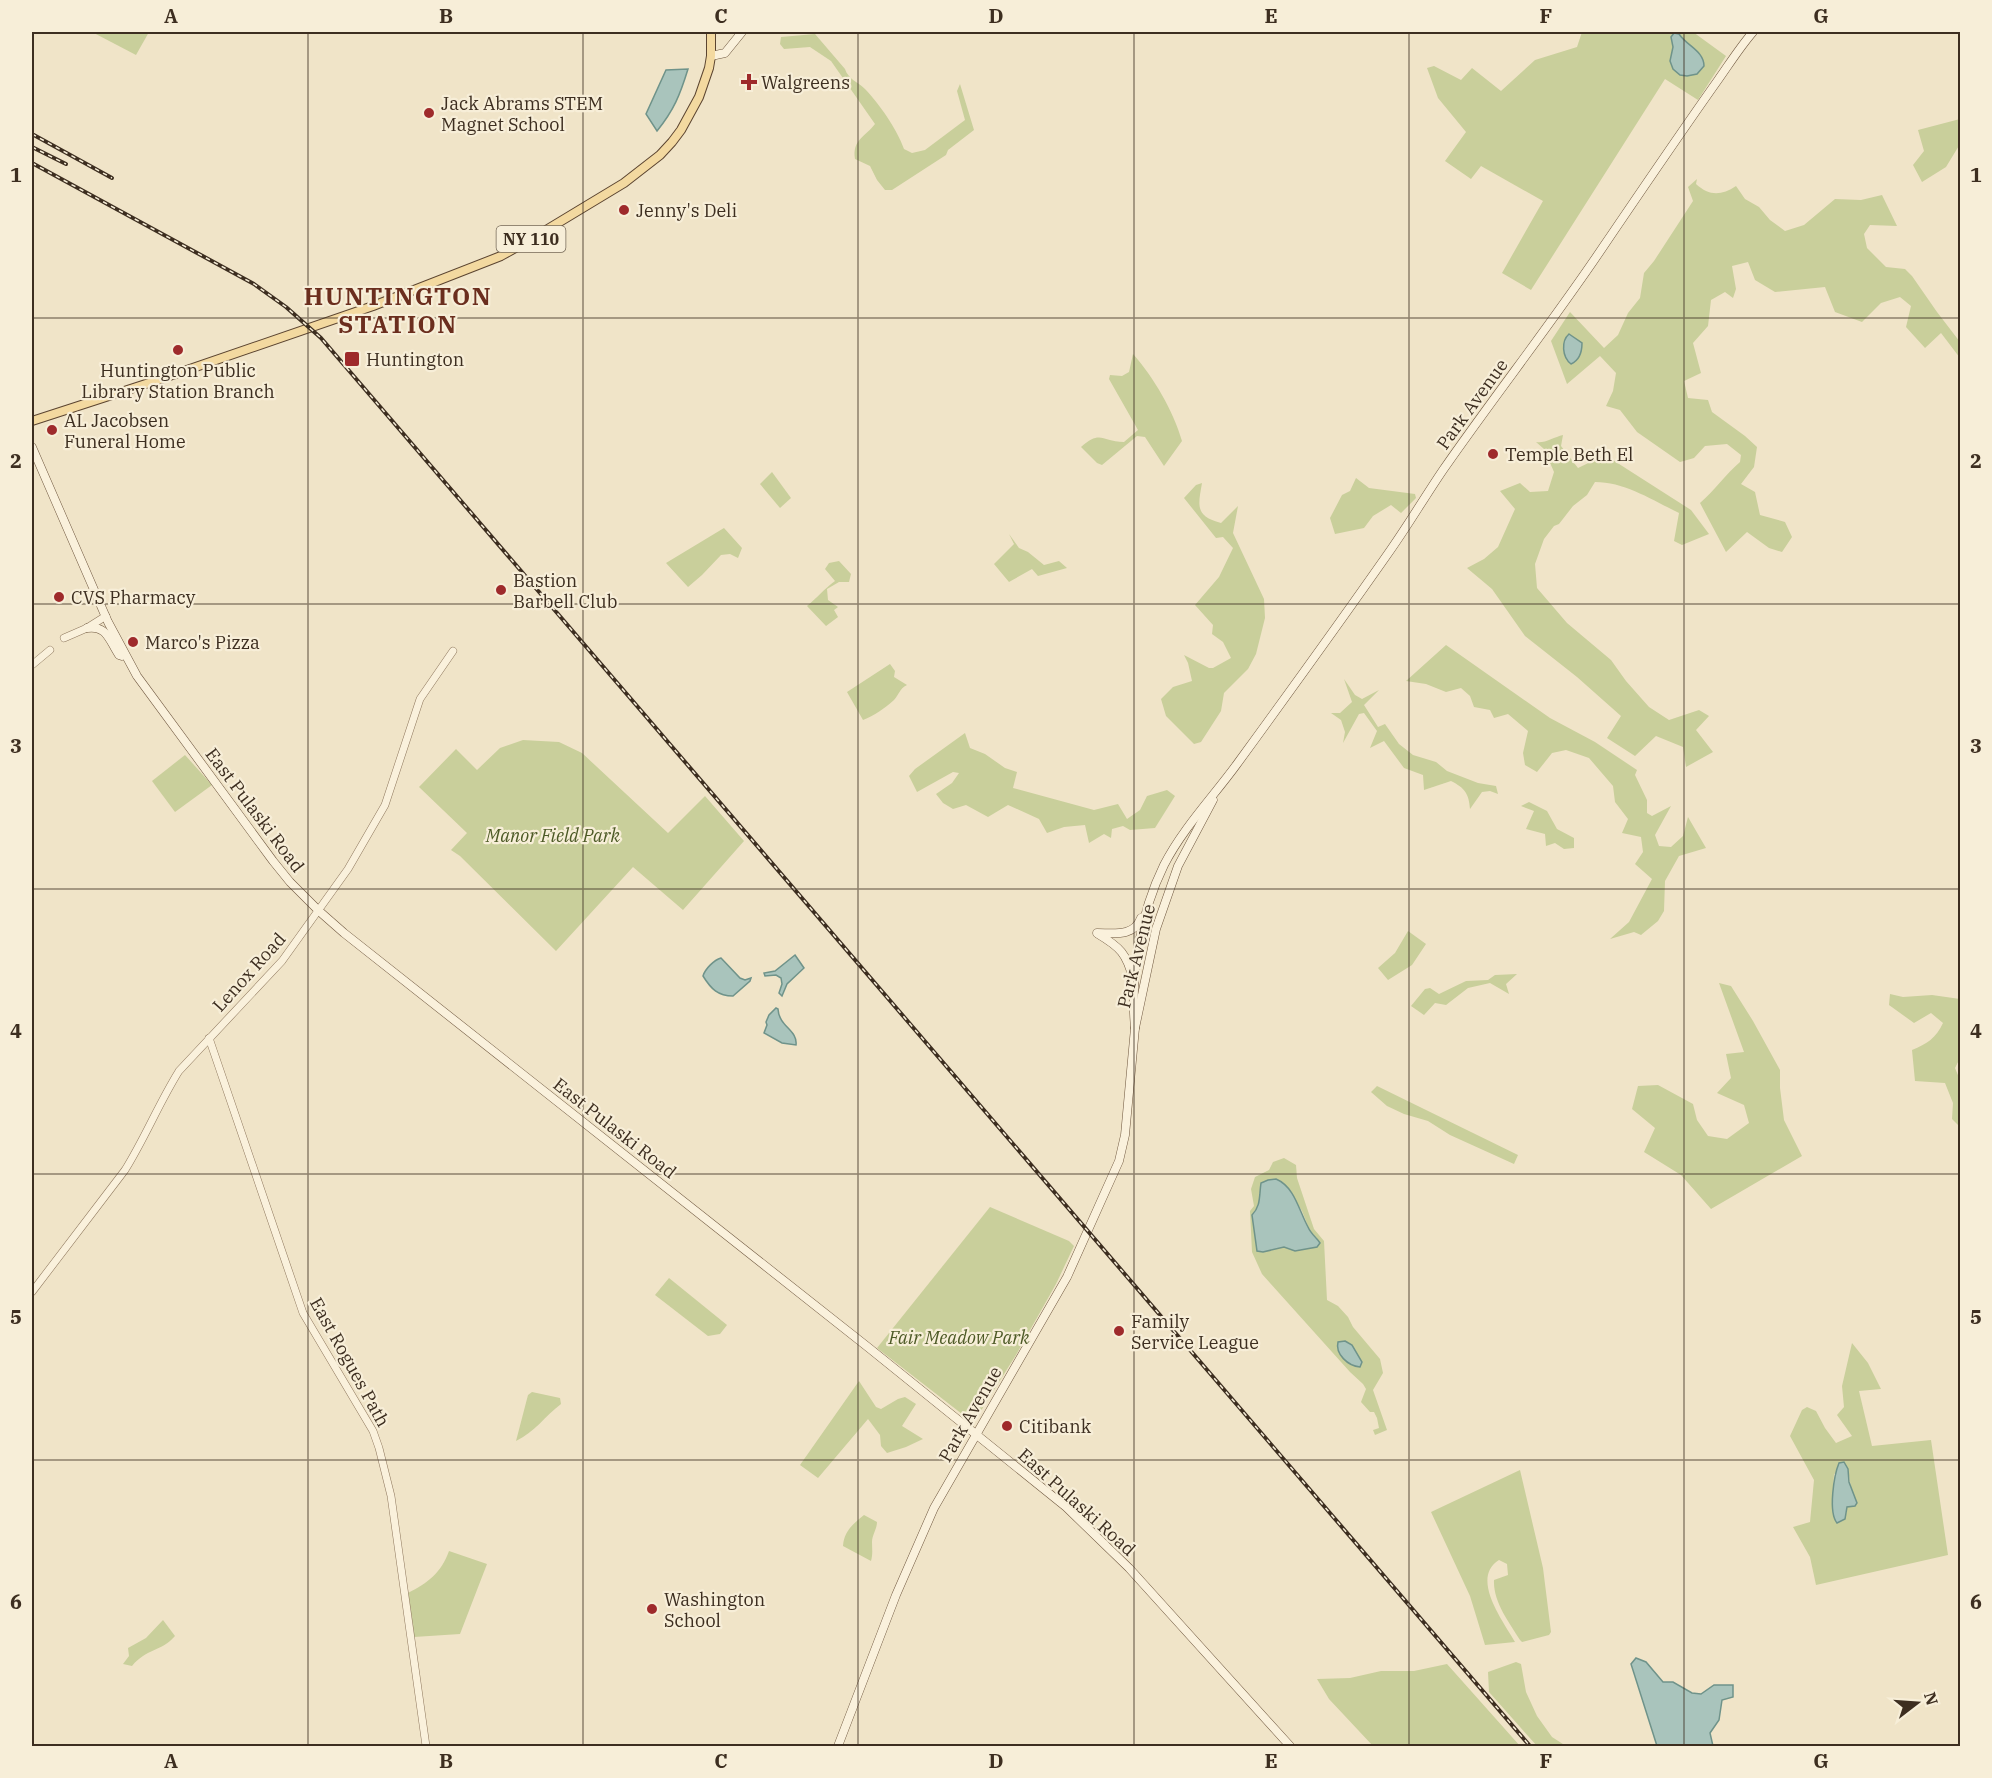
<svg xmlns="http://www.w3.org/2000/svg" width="1992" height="1778" font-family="'IBM Plex Serif',serif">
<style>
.green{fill:#c9cf9b;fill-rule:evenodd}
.water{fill:#a9c4bc;stroke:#6f938a;stroke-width:1.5}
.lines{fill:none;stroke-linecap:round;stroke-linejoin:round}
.tertiary-casing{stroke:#8d765c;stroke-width:8}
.secondary-casing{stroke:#6f573f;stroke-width:9}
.primary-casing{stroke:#5b4430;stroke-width:10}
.tertiary{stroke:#faf1dc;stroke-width:7}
.secondary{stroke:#faf1dc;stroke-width:8}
.primary{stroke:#f3d9a0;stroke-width:8}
.rail-casing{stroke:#3d2e20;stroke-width:4}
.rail{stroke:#f7eed8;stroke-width:1.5;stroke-dasharray:4.5;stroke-linecap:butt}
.grid{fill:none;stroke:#3d2e20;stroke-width:1.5;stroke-opacity:0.55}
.poi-dot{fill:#9e2a2b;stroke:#f7eed8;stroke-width:2}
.labels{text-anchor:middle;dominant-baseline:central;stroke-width:4.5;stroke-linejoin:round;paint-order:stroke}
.shield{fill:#f7eed8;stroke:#756857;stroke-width:1.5}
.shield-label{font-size:16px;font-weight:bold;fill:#3d2e20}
.poi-label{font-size:18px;fill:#3d2e20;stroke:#f7eed8;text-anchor:start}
.street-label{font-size:18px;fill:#3d2e20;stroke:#f7eed8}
.park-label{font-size:18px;font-style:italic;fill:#4d5a26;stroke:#f7eed8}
.district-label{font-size:24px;font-weight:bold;letter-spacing:1.5px;fill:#6b2e1e;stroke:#f7eed8}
.neatline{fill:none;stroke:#3d2e20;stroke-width:2}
.grid-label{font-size:20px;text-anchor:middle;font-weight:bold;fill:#3d2e20}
</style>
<rect width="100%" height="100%" fill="#f0e4c8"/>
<!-- green -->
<g class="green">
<path d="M92,32h57l-13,23z"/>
<path d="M1582,32h111l33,24 -28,44 -33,-21 -134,211 -29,-17 41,-72 -62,-35 -10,13 -26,-18 21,-29 -28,-34 -11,-30 7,-2 27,14 11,-12 29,23 34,-31 42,-13z"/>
<path d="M815,34l30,35c3,10 13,13 20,20 15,16 32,40 39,60l8,4 13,-3 40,-30 -8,-29 3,-7 14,46 -26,20 -2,5 -54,35h-7l-8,-10 -7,-14 -15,-7c-3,-19 10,-22 20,-35l-44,-63 -21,-14 -26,2 -4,-5 1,-7z"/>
<path d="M1960,119v25l-14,23 -24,15 -9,-17 11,-14 -6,-21z"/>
<path d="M1697,179l-1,5c13,12 25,12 40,2l9,13 14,8 11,13 15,11 19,-6 31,-26 26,1 21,-5 15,31 -27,-1 -6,9 3,14 19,19 19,2 7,7 25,36 23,30v16l-19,-25 -16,15 -19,-21 5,-21 -11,-9 -19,6 -19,19 -27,-10 -10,-25 -50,5 -20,-12 -7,-18 -16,4 4,23 -3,9 -8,-6 -14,8 -3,26 -15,17 8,30 -17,8 4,17 20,2 4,12 33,24 12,11 -3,20 -13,17 14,8 5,23 25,7 7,15 -10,15 -13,-4 -22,-16 -21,20 -26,-49c15,-13 25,-28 40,-41l1,-7 -14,-11 -22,2 -11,12 -14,4 -43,-30 -17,-22 -14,-4 7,-15 3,-18 -16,-17 -33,28 -16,-43 19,-29 34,36 14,-13 10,-22 12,-15 4,-25 10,-12 39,-60 -5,-14z"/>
<path d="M1133,354c21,24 40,56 49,87l-18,25 -19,-29 -8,-1 -35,29 -5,-2 -16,-16c20,-18 21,-5 43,-5l14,-12 -29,-51 1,-4 12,1 7,-4z"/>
<path d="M1563,435l-2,11 17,22 27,-13 86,55 18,24 -27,11 -8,-4 5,-28c-27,-13 -54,-31 -84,-31l-8,13 -14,11 -14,18 -5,2 -10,13 -9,25 2,24 30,35 44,37 15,21 23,26 20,13 30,-10 10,6 -13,14 17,22 -27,15 -3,-20 -27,-11 -21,20 -28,-18 14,-22 -44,-39 -52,-41 -33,-47 -25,-21 17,-9 14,-12 17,-38 -15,-18 20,-8 10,9 18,-1 6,-19 -10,-23 -8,-7c8,2 18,-5 27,-7z"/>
<path d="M772,472l19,26 -11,10 -20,-24z"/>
<path d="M1356,478l13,10 46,6 1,4 -15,15 -10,-8 -18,11 -9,12 -29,6 -5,-16 12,-23 8,-4z"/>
<path d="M1202,483c-4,23 -7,33 19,40l17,-17 -5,27 31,66 1,19 -9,36 -8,15 -24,24 -3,18 -20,31 -7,2 -28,-28 -5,-17 12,-12 19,-6 -4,-18 -4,-8 25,13h4l18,-10 -8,-16 -11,-8 1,-9 -18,-20 24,-28 14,-29 -10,-11 -7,1 -32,-40 12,-13z"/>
<path d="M724,528l18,20 -4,10 -8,-4 -9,1 -19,20 -14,12 -22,-24z"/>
<path d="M1009,534l10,14 9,4 16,13 15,-4 8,7 -29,8 -6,-7 -23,13 -15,-18 20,-20z"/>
<path d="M839,561l12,13 -2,8h-10l-12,7 1,11 10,7 -4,3 4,7 -12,9 -19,-20c10,-8 17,-17 28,-25l-10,-12 4,-6z"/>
<path d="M1446,645l104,73 45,24 42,28 -2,5 12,25v13l5,3 19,-10 -16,29 4,11 12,1 12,-11 5,-19 18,31 -27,8 -14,25 -1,30 -6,10 -17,14 -7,-3 -24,7 19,-17 23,-43 -17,-15 8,-12 -2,-15 -19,-4 6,-14 -13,-17 -2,-16 -24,-28 -23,-8 -14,3 -15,19 -12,-7 -2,-12 5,-22 -20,-17 -14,4 -4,-8 -16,-3 -4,-11 -9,-8 -15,4 -20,-8 -20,-3z"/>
<path d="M890,664l5,7 -1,6 13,8c-8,4 -8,10 -13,15 -9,8 -20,16 -31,20l-16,-28z"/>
<path d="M1344,679l11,16 7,4 17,-9 -15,15 14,22 7,-3 14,20 14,11 23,7 11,9 31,12 18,3 2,8 -8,-3 -8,1 -12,17c-1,-15 -5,-21 -19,-28l-27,9 -1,-15 -19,-7 -20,-27 -14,7 7,-17 -13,-18 -5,1 -16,29 2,-11 -4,-12 -10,-7h9l12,-11z"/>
<path d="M965,733l5,15 15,6 20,14 12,4 -4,16 81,22 24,-6 9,15 13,-9 7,-14 20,-6 8,6 -20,32 -25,2 -7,-4 -11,3 -1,9 -7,-4 -15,9 -4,-18 -21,2 -17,6 -8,-14 -31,-14 -20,12 -22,-12 -13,4 -10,-6 -7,-9 16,-11 7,-10 -6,-1 -36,20 -8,-16 6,-7z"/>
<path d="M523,740l36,2 23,11 86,80 37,-37 39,45 -61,69 -50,-43 -77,84 -96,-95 -9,-6 16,-17 -48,-46 37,-38 21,21 23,-22z"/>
<path d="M185,755l27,30 -37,27 -23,-31z"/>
<path d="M1529,802l18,9 10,18 17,9v10l-10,1 -9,-6 -9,3 -1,-12 -19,-5 8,-18 -13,-5z"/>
<path d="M1408,931l18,13 -14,21 -24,15 -10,-12 17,-15z"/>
<path d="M1517,974l-11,10 3,10 -19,-11 -22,5 -22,17 -11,-2 -11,12 -13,-9 14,-17 5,-1 9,6 27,-13 22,-1 7,-5z"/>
<path d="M1719,983l12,3 22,35 27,49v18l4,32 18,36 -91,53 -30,-34 -37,-23 11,-24 -23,-19 6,-23 20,-1 35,19 4,16 11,16 19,3 22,-16 -5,-18 -27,-12 14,-15 -5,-24 18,-2z"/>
<path d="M1890,994l13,3 29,-2 28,4v59l-5,10 5,12v47l-8,-8 1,-16 -8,-20 -30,-2 -3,-31c15,-6 24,-12 31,-27l-12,-10 -17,10 -25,-18z"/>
<path d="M1377,1086l141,69 -4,9 -64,-29 -22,-14 -24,-7 -17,-8 -16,-14z"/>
<path d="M1284,1158l12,7 1,13 17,51 10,12 3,59 11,6 10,11 5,10 27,32 3,14 -10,17 14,40 -12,5 -2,-5 6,-2 -2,-10 -3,-6h-4l-9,-10 5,-13 -3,-5 -13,-12 -88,-98 -10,-22 -2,-41 4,-5 -3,-17 4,-12 14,-7 4,-8zM1288,1188l14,23 8,20 7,7v9l-22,4 -11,-4 -21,5 -11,-37c7,-7 8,-13 7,-22z"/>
<path d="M990,1207l79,34 5,5 -18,38 -40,71 -39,62 -6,4 -94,-73z"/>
<path d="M669,1278l58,47 -7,9 -12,2 -53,-41z"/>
<path d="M1852,1343l16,20 13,26 -22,2 13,55 59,-6 17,115 -132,30 -6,-28 -17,-30 17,-5 4,-42 -24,-44 12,-26 5,-3 9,4 9,17 11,15 16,-7 -15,-21 7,-8 -2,-21zM1848,1469l3,19 -6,31 -13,-9 2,-36z"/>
<path d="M859,1381l17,26 5,2 17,-10 7,-2 11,7 -14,22 21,13 -17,8 -19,6 -6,-7 -1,-11 -12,-16 -50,59 -18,-13z"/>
<path d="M532,1392l28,6 1,6c-16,12 -26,28 -45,37l12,-46z"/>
<path d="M1520,1470l23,98 8,64 -2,3 -27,7 -2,-2c-11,-18 -27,-38 -26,-60l14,-5 -1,-11 -8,-4c-29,18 4,61 16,82l-30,3 -15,-49 -39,-84z"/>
<path d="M864,1515l13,7c0,7 -5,13 -5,20 0,7 1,12 -1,19l-28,-15c1,-15 10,-22 21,-31z"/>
<path d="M449,1551l38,13 -27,70 -46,3 -6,-44c20,-10 33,-20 41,-42z"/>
<path d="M163,1620l12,16c-14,16 -28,12 -43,30l-9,-2 6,-8 -1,-8 18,-10z"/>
<path d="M1516,1662l5,2 5,28 11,24 15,21 14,9h-29l-48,-54 -1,-20z"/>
<path d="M1447,1664l73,82h-27l-5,-2 -30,2h-85l-44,-47 -12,-20 33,-1 31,-7h33z"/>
</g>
<!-- water -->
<g class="water">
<path d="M1674,33l5,1c8,12 25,17 25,32l-7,8 -10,2 -7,-1 -7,-6 -3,-8 3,-14 -2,-10z"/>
<path d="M688,69c-8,26 -14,41 -31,62l-11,-17 20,-44z"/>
<path d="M1569,334l13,9c0,9 -2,17 -11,21 -9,-7 -10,-23 -2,-30z"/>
<path d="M795,955l9,13 -17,16 -5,12 -3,-3 3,-9 -1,-6 -5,-3 -11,1 -1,-3 11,-2z"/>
<path d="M721,958l19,20 5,2 6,-2 -1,3 -17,15c-15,0 -22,-7 -30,-20 2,-7 11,-16 18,-18z"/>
<path d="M776,1008l2,1c1,18 20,21 18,36l-14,-2 -18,-10 3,-8 -1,-3 3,-7z"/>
<path d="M1276,1179c19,8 23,32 32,48 3,7 8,10 12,16l-3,4 -22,4 -11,-4 -21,5 -6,-1 -5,-36c9,-9 7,-19 9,-32l7,-3z"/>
<path d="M1345,1341l7,4 10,17 -2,5c-12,-1 -25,-13 -22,-25z"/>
<path d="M1844,1462l4,7 1,13 8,21 -2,3 -8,1 -2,12 -8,4c-9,-11 -3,-48 2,-60z"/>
<path d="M1636,1658l10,4 17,20h10l19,11 9,1 13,-9h19v12l-11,3 -3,20 -9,13 3,13h-56l-26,-82z"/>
</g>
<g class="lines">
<defs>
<g id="tertiary">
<path d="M64,638l23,-10 19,-12"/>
<path d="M32,665l18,-15"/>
<path d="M209,1038l94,275 70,118 6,17 12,48 35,250"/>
<path d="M32,1292l93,-122c20,-32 34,-67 54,-99l103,-110 66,-92 37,-64 35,-106 33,-48"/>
</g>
<g id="secondary">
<path d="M711,56l14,-3 17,-21"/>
<path d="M32,447l76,175 29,54 136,185 17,21 29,29 25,22 525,415 197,159 63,61 161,178"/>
<path d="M87,628c20,-3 22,12 32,27l3,1"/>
<path d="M1097,933c17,0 37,4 44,-15"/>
<path d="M1098,934c22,13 29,20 35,45"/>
<path d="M1135,1028c-5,-54 5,-114 29,-163 19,-37 49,-68 73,-101 51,-70 101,-139 150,-209 20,-28 37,-57 56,-85 52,-75 109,-147 160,-223 38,-56 76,-112 115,-167 12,-17 22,-33 35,-48"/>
<path d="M838,1746l58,-151 38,-87 133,-231 52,-116 6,-26 10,-107 21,-99 22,-63 35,-66"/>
</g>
<path id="primary" d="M32,421l120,-39 221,-76 128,-50 27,-15 96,-58 36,-28 12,-13 9,-12 18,-33 10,-29 2,-12v-24"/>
</defs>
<!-- tertiary casing -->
<use href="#tertiary" class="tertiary-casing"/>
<!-- secondary casing -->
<use href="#secondary" class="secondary-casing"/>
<!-- primary casing -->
<use href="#primary" class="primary-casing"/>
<!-- tertiary -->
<use href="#tertiary" class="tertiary"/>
<!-- secondary -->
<use href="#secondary" class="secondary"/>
<!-- primary -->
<use href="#primary" class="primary"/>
<defs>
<g id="rail">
<path d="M32,134l80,44"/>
<path d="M32,147l34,17"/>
<path d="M32,163l222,121 32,23 35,31 1209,1408"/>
</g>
</defs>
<!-- rail casing -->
<use href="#rail" class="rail-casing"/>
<!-- rail -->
<use href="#rail" class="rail"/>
</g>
<!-- grid -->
<path class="grid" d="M308,32v1714M583,32v1714M858,32v1714M1134,32v1714M1409,32v1714M1684,32v1714M32,318h1928M32,604h1928M32,889h1928M32,1174h1928M32,1460h1928"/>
<!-- markers -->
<g class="poi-dot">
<path d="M746 73h6v6h6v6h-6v6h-6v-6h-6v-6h6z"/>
<circle cx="429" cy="113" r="6"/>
<circle cx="624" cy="210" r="6"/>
<circle cx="178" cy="350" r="6"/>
<rect x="344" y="351" width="16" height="16" rx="3"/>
<circle cx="52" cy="430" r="6"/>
<circle cx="1493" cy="454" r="6"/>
<circle cx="501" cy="590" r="6"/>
<circle cx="59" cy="597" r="6"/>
<circle cx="133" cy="642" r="6"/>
<circle cx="1119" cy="1331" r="6"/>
<circle cx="1007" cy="1426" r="6"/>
<circle cx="652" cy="1609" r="6"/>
</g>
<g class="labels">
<!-- shield labels -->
<rect class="shield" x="496.5" y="226" width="69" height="26" rx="4.5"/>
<g class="shield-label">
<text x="531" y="239">NY 110</text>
</g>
<!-- poi labels -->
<g class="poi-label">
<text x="761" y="82">Walgreens</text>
<text x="441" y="103">Jack Abrams STEM<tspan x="441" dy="21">Magnet School</tspan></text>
<text x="636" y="210">Jenny's Deli</text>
<text x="366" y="359">Huntington</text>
<text x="178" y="370" text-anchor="middle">Huntington Public<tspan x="178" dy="21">Library Station Branch</tspan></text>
<text x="64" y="420">AL Jacobsen<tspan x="64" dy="21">Funeral Home</tspan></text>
<text x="1505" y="454">Temple Beth El</text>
<text x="513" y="580">Bastion<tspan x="513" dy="21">Barbell Club</tspan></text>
<text x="71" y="597">CVS Pharmacy</text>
<text x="145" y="642">Marco's Pizza</text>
<text x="1131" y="1321">Family<tspan x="1131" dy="21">Service League</tspan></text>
<text x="1019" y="1426">Citibank</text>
<text x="664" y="1599">Washington<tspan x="664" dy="21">School</tspan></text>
</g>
<!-- street labels -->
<g class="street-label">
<text transform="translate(1472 404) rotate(-54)">Park Avenue</text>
<text transform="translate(255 810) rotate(53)">East Pulaski Road</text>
<text transform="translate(1136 956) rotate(-76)">Park Avenue</text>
<text transform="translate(249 972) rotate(-48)">Lenox Road</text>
<text transform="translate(615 1128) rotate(38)">East Pulaski Road</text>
<text transform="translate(350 1362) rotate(61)">East Rogues Path</text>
<text transform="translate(970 1414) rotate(-60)">Park Avenue</text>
<text transform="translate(1077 1502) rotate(42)">East Pulaski Road</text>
</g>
<!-- park labels -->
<g class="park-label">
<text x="553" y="835">Manor Field Park</text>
<text x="959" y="1337">Fair Meadow Park</text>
</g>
<!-- district labels -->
<g class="district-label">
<text x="398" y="296">HUNTINGTON<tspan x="398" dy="28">STATION</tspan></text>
</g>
</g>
<!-- border -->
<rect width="1992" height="1778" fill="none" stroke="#f7eed8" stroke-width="66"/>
<!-- north arrow -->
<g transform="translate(1917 1703) rotate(73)" stroke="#f7eed8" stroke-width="4.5" paint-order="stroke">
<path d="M0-4.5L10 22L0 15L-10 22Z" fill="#3d2e20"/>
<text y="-9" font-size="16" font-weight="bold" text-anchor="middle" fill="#3d2e20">N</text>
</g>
<rect x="33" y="33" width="1926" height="1712" class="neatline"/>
<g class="grid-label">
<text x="171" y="23">A</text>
<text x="446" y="23">B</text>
<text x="721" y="23">C</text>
<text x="996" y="23">D</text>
<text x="1271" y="23">E</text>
<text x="1546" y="23">F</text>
<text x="1821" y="23">G</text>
<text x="16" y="182">1</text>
<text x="1976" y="182">1</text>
<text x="16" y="468">2</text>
<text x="1976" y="468">2</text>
<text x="16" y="753">3</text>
<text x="1976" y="753">3</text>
<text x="16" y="1038">4</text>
<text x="1976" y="1038">4</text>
<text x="16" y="1324">5</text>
<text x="1976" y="1324">5</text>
<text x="16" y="1609">6</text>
<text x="1976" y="1609">6</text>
<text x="171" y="1768">A</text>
<text x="446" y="1768">B</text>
<text x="721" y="1768">C</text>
<text x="996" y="1768">D</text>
<text x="1271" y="1768">E</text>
<text x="1546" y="1768">F</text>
<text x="1821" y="1768">G</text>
</g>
</svg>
